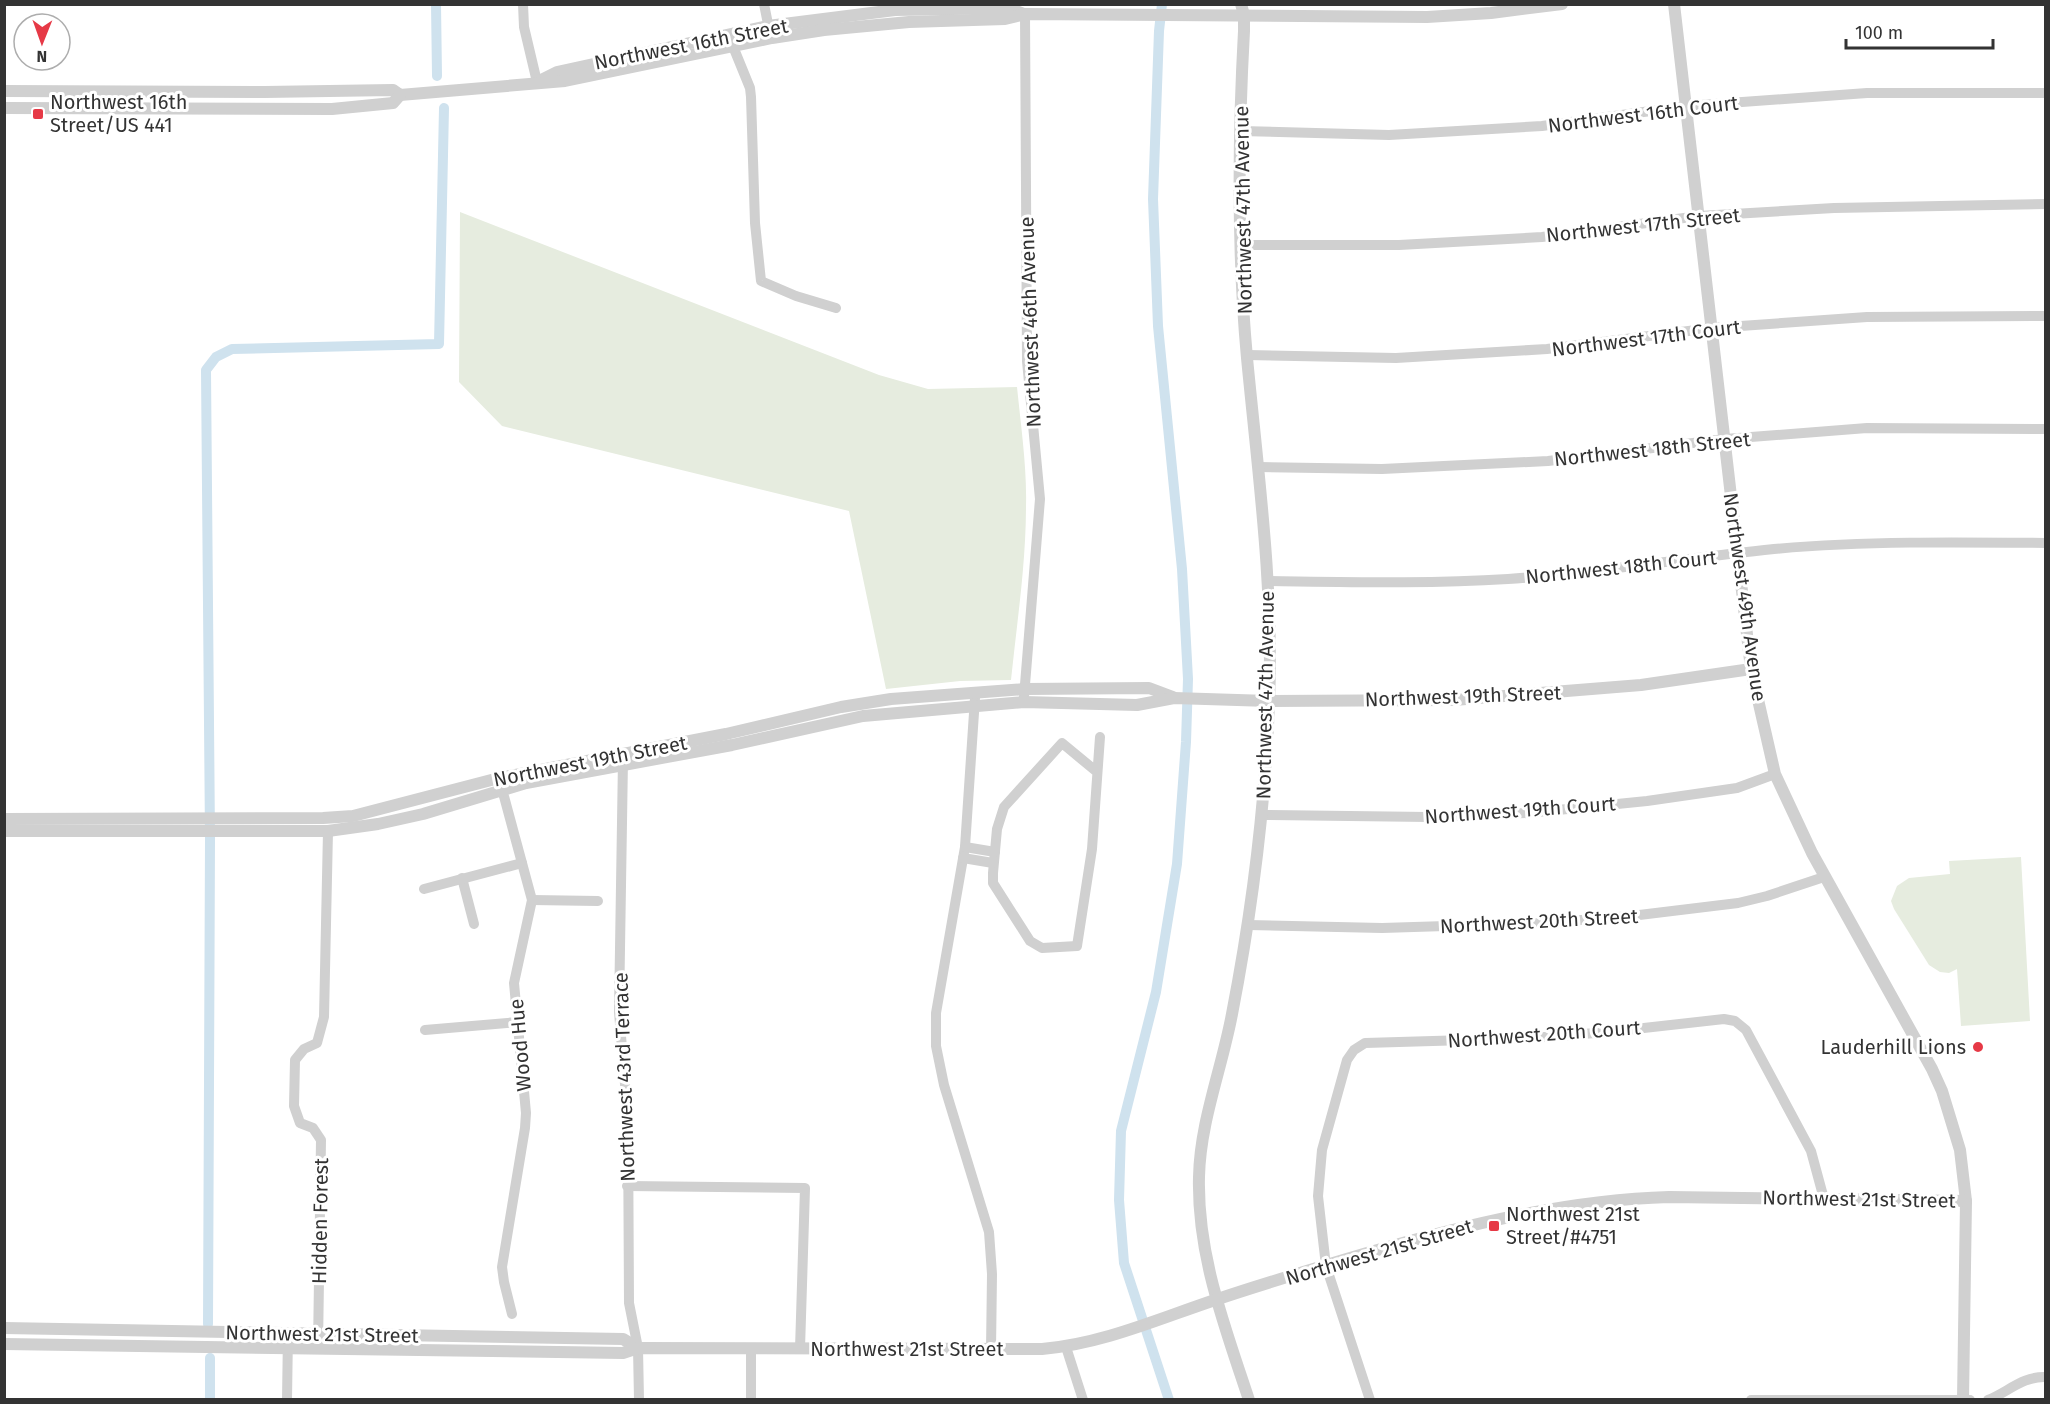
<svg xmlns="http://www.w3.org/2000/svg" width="2050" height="1404" font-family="'Fira Sans',sans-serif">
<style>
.green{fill:#e6ecdf}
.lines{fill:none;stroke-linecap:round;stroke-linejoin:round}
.canal{stroke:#cfe2ee;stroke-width:10}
.minor{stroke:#d0d0d0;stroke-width:10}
.tertiary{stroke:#d0d0d0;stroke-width:12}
.poi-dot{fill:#e63946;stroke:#fff;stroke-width:2}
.labels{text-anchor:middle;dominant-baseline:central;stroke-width:6;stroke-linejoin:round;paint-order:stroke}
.street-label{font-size:20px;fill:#333;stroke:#fff}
.poi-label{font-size:20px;fill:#333;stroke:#fff;text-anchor:start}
</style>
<rect width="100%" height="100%" fill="#fff"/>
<!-- green -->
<g class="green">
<path d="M460,212l419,163 49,14 89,-2c4,40 10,80 9,119 0,58 -9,116 -15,174l-51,1 -74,8 -37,-178 -347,-85 -43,-44z"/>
<path d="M2021,857l9,164 -69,5 -4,-57 -8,4 -9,-1 -11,-7 -35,-56 -3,-8 6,-15 12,-8 41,-4 -1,-13z"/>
</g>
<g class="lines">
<!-- canal -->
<g class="canal">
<path d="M436,4l1,72"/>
<path d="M1162,4l-3,27 -6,168 5,127 24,243 6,110 -2,63 -9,122 -21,128 -35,139 -2,69 5,63 45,137"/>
<path d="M208,1324l2,-485 -4,-469 10,-13 16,-8 207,-5 5,-236"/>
<path d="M210,1358v42"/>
</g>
<!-- minor -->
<g class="minor">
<path d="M523,4l1,23 13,55"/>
<path d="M764,4l6,30"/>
<path d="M730,39l20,49 1,9 4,126 6,58 35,15 40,12"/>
<path d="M1240,131l149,4 153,-9 145,-20 180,-13h179"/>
<path d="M1240,245h159l143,-8 157,-21 135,-8 212,-4"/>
<path d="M1247,355l149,3 151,-9 165,-21 155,-11 179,-1"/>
<path d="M1259,467l123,2 166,-8 177,-22 142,-11 179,1"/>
<path d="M1268,581c80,1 160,3 240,-2 89,-6 177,-21 266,-30 90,-8 181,-7 272,-6"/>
<path d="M1024,697l16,-198 -13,-138 -2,-347"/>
<path d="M975,698l-10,149 -29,166v33l8,39 45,147 3,42 -1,76"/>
<path d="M623,759l-4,253 9,108 1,183 9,45 1,52"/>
<path d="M1097,772l-35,-29 -58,64 -7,22 -4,44v10l37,58 12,7 35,-2 15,-97 8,-112"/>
<path d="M499,778l33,122 -18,83 12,130 -1,15 -23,139 2,15 8,32"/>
<path d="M1262,815l166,2 100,-4 119,-12 90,-13 38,-14"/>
<path d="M965,847l30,5"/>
<path d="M963,858l30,5"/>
<path d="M462,878l12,46"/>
<path d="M424,889l98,-26"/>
<path d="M532,900l66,1"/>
<path d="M1248,925l134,3 162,-5 87,-7 107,-13 29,-7 57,-19"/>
<path d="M425,1030l93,-8"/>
<path d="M627,1186l178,2 -5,161"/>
<path d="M1066,1347l17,53"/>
<path d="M318,1348l3,-208 -8,-12 -13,-5 -6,-17 1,-46 9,-11 13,-6 7,-26 4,-186"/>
<path d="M287,1400l1,-67"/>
<path d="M751,1400v-51"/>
<path d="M1370,1400l-44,-134 -8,-70 4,-46 25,-90 7,-10 11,-7 167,-5 76,-6 116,-13 11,2 11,9 65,121 13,48"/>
<path d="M1751,1400h219"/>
<path d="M1988,1400c20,-8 35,-24 58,-23"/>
</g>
<!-- tertiary -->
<g class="tertiary">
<path d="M1241,4l3,11v16c-6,109 -7,218 3,327 11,115 27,230 22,346 -4,104 -17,207 -37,310 -10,54 -32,108 -33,163 -2,78 26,150 50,223"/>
<path d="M1674,4l77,665 24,105 37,79 120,216 10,22 18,59 6,51 -3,199"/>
<path d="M541,80l16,-8 211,-46 127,-16 113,-2 16,6"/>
<path d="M4,91l261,1 128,-2 7,5 165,-14 207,-43 52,-8 85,-8 96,-3 20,-5 402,3 64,-4 71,-9"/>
<path d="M4,108l328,1 61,-6 7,-8"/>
<path d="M4,819l319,-1 30,-2 146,-38 227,-44 115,-27 50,-8 134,-10 124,-1 24,9"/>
<path d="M4,831h324l50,-7 45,-10 103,-31 206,-38 131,-29 161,-14 113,3 37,-7 95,3 185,-1 187,-15 110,-16"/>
<path d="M4,1328l619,11 15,9"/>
<path d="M4,1344l619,9 15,-5 404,1c60,-5 116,-30 173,-49 50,-17 101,-32 152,-47 98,-28 200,-53 302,-56l297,4"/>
</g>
</g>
<!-- markers -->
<g class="poi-dot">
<rect x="32" y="108" width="12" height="12" rx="3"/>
<circle cx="1978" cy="1047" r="6"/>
<rect x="1488" y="1220" width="12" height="12" rx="3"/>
</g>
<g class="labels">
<!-- street labels -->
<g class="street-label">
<text transform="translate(691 44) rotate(-11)">Northwest 16th Street</text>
<text transform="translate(1643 114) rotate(-7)">Northwest 16th Court</text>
<text transform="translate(1243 210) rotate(-91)">Northwest 47th Avenue</text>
<text transform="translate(1643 225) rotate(-6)">Northwest 17th Street</text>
<text transform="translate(1030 322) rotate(-92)">Northwest 46th Avenue</text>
<text transform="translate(1646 338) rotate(-7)">Northwest 17th Court</text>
<text transform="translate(1652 449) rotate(-6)">Northwest 18th Street</text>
<text transform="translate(1621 567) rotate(-6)">Northwest 18th Court</text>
<text transform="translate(1745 597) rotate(82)">Northwest 49th Avenue</text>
<text transform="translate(1265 695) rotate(-89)">Northwest 47th Avenue</text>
<text transform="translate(1463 696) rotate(-2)">Northwest 19th Street</text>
<text transform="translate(590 761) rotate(-11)">Northwest 19th Street</text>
<text transform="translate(1520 810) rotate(-4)">Northwest 19th Court</text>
<text transform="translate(1539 921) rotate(-3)">Northwest 20th Street</text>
<text transform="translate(1544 1034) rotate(-4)">Northwest 20th Court</text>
<text transform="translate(520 1045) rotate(-95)">Wood Hue</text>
<text transform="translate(624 1077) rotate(-92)">Northwest 43rd Terrace</text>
<text transform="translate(1859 1199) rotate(1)">Northwest 21st Street</text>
<text transform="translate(320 1221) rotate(-89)">Hidden Forest</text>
<text transform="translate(1379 1252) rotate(-16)">Northwest 21st Street</text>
<text transform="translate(322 1334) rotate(1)">Northwest 21st Street</text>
<text x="907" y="1349">Northwest 21st Street</text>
</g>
<!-- poi labels -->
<g class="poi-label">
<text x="50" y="102">Northwest 16th<tspan x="50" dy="23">Street/US 441</tspan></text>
<text x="1966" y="1047" text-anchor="end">Lauderhill Lions</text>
<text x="1506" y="1214">Northwest 21st<tspan x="1506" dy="23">Street/#4751</tspan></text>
</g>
</g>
<!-- border -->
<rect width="2050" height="1404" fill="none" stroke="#333333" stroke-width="12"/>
<!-- north arrow -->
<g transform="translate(42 42) rotate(181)"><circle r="28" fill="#ffffff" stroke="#adadad" stroke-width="1.5"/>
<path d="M0-4.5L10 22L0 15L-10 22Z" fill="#e63946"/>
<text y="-9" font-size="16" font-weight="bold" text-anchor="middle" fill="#333333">N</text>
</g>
<!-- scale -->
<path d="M1846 39v9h147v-9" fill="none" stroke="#333333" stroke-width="3"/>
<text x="1855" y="39" font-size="18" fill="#333333" stroke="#ffffff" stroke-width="4.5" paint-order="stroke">100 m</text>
</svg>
